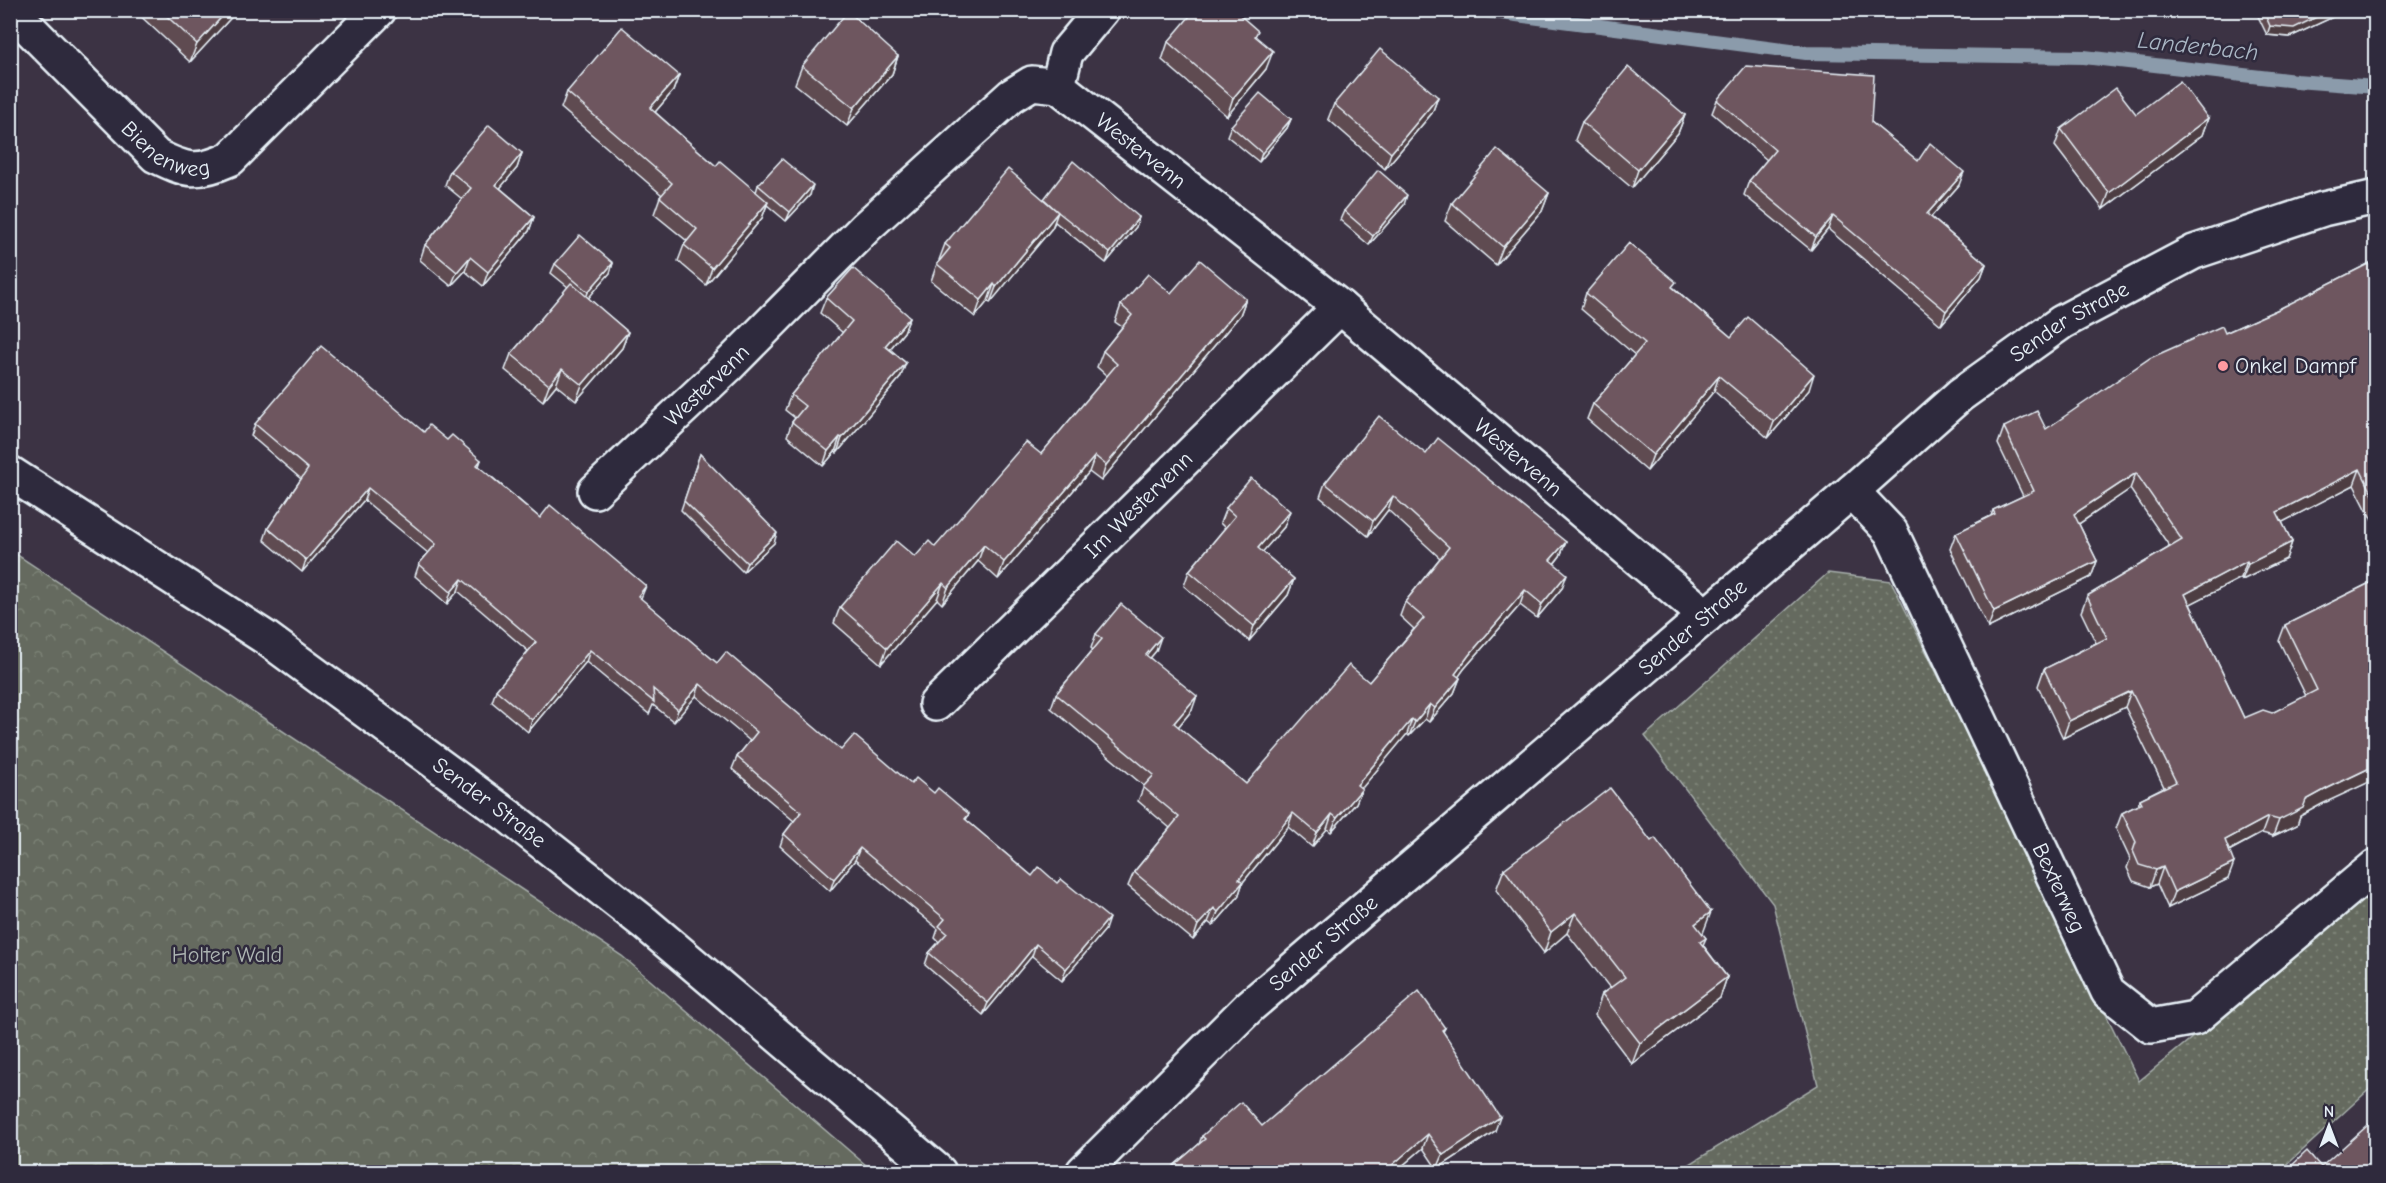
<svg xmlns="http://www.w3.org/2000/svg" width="2386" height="1183" font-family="'Comic Neue',sans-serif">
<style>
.grass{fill:url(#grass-dots);stroke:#a6aeab;stroke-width:1.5}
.forest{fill:url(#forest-crowns);stroke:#a6aeab;stroke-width:1.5}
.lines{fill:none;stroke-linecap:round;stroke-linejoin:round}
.stream{stroke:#8b9bab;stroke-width:14}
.minor-casing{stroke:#e8f1f8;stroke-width:38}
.tertiary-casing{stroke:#e8f1f8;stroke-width:38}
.secondary-casing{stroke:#e8f1f8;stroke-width:38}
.minor{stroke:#2f2a3d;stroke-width:33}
.tertiary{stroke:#2f2a3d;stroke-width:33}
.secondary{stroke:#2f2a3d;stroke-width:33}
.wall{fill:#5f4b51;stroke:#e8f1f8;stroke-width:1.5}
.shaded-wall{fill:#4d3d42;stroke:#e8f1f8;stroke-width:1.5}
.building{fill:#6e575e;stroke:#e8f1f8;stroke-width:1.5}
.poi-dot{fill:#ff9aa2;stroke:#2f2a3d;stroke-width:2}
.labels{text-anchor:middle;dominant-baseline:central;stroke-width:5;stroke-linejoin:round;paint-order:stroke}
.street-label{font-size:22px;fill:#e8f1f8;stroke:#2f2a3d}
.poi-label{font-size:22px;fill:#e8f1f8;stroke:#2f2a3d;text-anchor:start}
.park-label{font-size:22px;fill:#adb5b3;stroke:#2f2a3d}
.water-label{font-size:24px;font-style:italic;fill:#aab7c5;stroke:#2f2a3d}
</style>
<defs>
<pattern id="grass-dots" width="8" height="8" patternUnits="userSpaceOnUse" patternTransform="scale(1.5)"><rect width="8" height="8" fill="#656b5e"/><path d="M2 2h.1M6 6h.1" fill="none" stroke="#7b8176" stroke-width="1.8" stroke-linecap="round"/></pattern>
<pattern id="forest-crowns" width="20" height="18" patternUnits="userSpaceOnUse" patternTransform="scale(1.5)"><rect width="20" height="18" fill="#656b5e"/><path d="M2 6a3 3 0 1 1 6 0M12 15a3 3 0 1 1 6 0" fill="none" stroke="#7b8176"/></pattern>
</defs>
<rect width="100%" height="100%" fill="#3c3344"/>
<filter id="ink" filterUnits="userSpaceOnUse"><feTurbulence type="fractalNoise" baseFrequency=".0167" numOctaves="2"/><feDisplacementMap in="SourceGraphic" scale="12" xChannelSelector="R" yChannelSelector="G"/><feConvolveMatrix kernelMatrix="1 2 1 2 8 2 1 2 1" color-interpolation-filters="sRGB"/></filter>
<g filter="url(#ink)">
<!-- grass -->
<path class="grass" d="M1828,573l63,8 248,500 228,-186 9,9 -1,180 -96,88h-602l141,-87 -45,-181 -128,-168z"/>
<!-- forest -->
<path class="forest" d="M10,550l612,406 252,216h-863z"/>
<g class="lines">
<!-- stream -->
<path class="stream" d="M1478,10l328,43 278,4 212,24 80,6"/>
<defs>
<g id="minor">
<path id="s1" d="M11,10l145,146c31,15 40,18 74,3l149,-149"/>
<path d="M1058,86l8,-33 36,-43"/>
<path id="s2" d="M595,491l132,-124 139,-140 145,-131 21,-13 26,3 282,221 366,309"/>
<path id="s3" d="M1852,491l39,41 217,460 43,34 44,-8 181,-152"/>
<path id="s4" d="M936,704l404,-397"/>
</g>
<g id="tertiary">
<path id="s5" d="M1083,1172l167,-166 602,-515 108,-96 102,-73 132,-70 129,-43 53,-12"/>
</g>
<g id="secondary">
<path id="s6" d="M10,473l256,165 245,180 135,106 293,248"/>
</g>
</defs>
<!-- minor casing -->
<use href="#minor" class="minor-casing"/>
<!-- tertiary casing -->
<use href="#tertiary" class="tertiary-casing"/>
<!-- secondary casing -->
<use href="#secondary" class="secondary-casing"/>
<!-- minor -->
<use href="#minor" class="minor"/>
<!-- tertiary -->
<use href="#tertiary" class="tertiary"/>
<!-- secondary -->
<use href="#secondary" class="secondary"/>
</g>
<!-- wall -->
<g class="wall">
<path d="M134,10h104l-48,52z"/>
<path d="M2255,10h80l-2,7 -43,20 -23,-2z"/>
<path d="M1256,37l10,32 -39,47 -65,-56 6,-18z"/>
<path d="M898,56l-6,18 -45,52 -52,-42 7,-18z"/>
<path d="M679,75l-6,16 -18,21 61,54 40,26 2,-7 52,10 -24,26 -19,-16 -5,13 -56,67 -28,-24 6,-16 3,-4 -33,-27 6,-17 2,-2 -101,-87 6,-16z"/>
<path d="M1438,97l-6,16 -47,56 -57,-50 6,-15z"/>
<path d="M1717,100l154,22 47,39 41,24 -28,32 55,47 -5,13 -40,48 -113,-96 -17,21 -67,-55 5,-14 18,-21 -55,-47z"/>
<path d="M2136,114l72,4 -6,17 -99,74 -48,-63 6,-17z"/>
<path d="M1685,115l-7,18 -46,55 -57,-48 7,-18z"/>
<path d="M1291,119l-4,9 -28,34 -32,-26 4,-10z"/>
<path d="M522,153l-5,15 -17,20 34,29 -5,14 -46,55 -18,-15 -14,15 -31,-26 5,-15 37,-46 -17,-14 5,-14z"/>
<path d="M1549,193l-7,18 -46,54 -51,-44 7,-18z"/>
<path d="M1044,199l95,18 -3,10 -30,36 -51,-41 -3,6 -62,75 -2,-2 -13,16 -44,-36 6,-17 3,-3 -1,-1 6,-16z"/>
<path d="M1404,205l-35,40 -29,-25 4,-9z"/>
<path d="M2376,260v268l-22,-43 -72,37 10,20 -6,17 -44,21 -1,-2 -51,26 54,114 28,-5 34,-17 -27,-55 6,-16 91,-45 -54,224 -22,12 -3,9 -24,11 -11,-3 -33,18 -1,28 -60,29 -11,-24 -7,3 -17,-6 -6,-13 3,-9 -14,-30 6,-16 16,-8 2,-6 24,-12 -39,-80 -62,31 -25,-52 6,-17 52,-26 -15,-31 6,-16 83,-49 -40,-58 -51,35 18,37 -6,16 -103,51 -38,-79 6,-16 35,-17 2,-6 30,-14 -25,-52 6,-17 42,2 179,-96 54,-24z"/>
<path d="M613,263l-3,10 -22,25 40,34 -6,16 -46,53 -20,-16 -13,16 -38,-31 6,-16 57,-67 -17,-14 4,-9z"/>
<path d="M1674,288l57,49 78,53 -41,48 -54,-47 -67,80 -60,-52 6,-15 42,-49 -54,-46 5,-16z"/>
<path d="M1171,293l75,6 -6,16 -139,166 -12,-9 -91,107 -20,-18 -36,43 -5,-5 -56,65 -47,-41 6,-16 75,-50 20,-10 106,-93 66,-78 -10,-9 6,-16 19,-24 -7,-5 6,-17z"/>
<path d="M826,298l84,19 -6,15 -14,17 16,14 -6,15 -63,75 -2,-1 -12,14 -36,-30 5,-14 3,-4 -10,-8 6,-15 52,-62 -23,-20z"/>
<path d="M255,424l169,8 23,8 34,20 -2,6 61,52 101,81 76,64 124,87 70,34 23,9 35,21 -3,6 66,56 73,54 -43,51 -30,-25 -49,59 -58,-50 4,-12 10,-11 -4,-4 3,-9 -83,-69 -25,31 -50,-45 4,-12 10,-13 -62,-52 5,-12 13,-16 -54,-45 -22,26 -21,-17 -4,9 -63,-52 -58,70 -36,-30 4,-12 32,-39 -70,-60 -11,13 -32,-28 4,-12 9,-11 -64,-53 -62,72 -38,-32 4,-12 33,-49 -50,-43z"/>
<path d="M700,454l74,89 -31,29 -62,-62z"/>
<path d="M1426,454l140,88 -6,14 -6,8 8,24 -25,30 -17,-13 -56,64 -6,8 2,1 -6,15 -25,29 -4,-3 -16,17 -2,-2 -46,55 -5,14 -25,29 -4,-3 -15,18 -24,-20 -45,55 -5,15 -25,29 -5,-4 -15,18 -65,-54 6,-14 36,-44 -32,-27 6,-15 -93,-78 5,-14 37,-44 -2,-2 5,-14 60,17 -6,7 42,52 -14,17 68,57 123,-102 45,-53 -14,-13 5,-14 35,-44 -52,-48 -20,26 -48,-39 5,-14z"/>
<path d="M1226,508l58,19 -22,25 32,27 -6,16 -39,46 -65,-55 5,-15 36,-43 -5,-5z"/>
<path d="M1504,869l199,64h-1l4,5 -3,7 24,32 -7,21 -88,66 -37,-49 7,-21 8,-6 -43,-55 -23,20 -48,-63z"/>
<path d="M1445,1028l-2,4 52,99 -58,38 -14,-21 -29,25h-224l1,-5 28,-24 3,-8 60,-10z"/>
</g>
<!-- shaded-wall -->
<g class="shaded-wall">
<path d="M228,10h10l-48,52 7,-18z"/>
<path d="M1835,10h54l-55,3z"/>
<path d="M2331,10h4l-2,7 -43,20 -23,-2 3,-9z"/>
<path d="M1273,51l-7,18 -39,47 6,-18z"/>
<path d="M898,56l-6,18 -45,52 7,-18z"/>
<path d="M679,75l-6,16 -29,34 6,-17z"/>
<path d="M1438,97l-6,16 -47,56 6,-16z"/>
<path d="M1685,115l-7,18 -46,55 6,-18z"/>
<path d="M2208,118l-6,17 -99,74 6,-16z"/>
<path d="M1291,119l-4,9 -28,34 3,-9z"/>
<path d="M522,153l-5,15 -26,31 5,-14z"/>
<path d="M1964,172l-5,13 -37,42 5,-13z"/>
<path d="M813,185l-3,10 -24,26 4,-9z"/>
<path d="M1549,193l-7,18 -46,54 7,-18z"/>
<path d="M1407,195l-3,10 -35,40 4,-9z"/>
<path d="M768,202l-6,16 -56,67 6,-17z"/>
<path d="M1058,212l-6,16 -62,75 6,-16z"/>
<path d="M1833,216l-5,13 -17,21 5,-13z"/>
<path d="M534,217l-5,14 -46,55 5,-14z"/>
<path d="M1139,217l-3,10 -30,36 4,-10z"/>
<path d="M470,257l-5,14 -14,15 6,-14z"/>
<path d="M613,263l-3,10 -25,29 3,-10z"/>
<path d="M1986,264l-5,13 -40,48 5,-14z"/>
<path d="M994,284l-6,17 -13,16 6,-17z"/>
<path d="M1246,299l-6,16 -139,166 5,-16z"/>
<path d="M910,317l-6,15 -24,29 5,-15z"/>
<path d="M628,332l-6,16 -46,53 6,-16z"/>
<path d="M906,363l-6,15 -63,75 5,-15z"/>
<path d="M562,369l-6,16 -13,16 6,-16z"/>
<path d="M1814,374l-5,16 -41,48 6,-16z"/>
<path d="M1719,376l-5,15 -67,80 6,-16z"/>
<path d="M840,437l-5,15 -12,14 5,-15z"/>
<path d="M1095,456l-6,16 -91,107 6,-17z"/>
<path d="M2360,469l-6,16 -83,43 6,-16z"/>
<path d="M2136,473l-6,16 -62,42 6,-17z"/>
<path d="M368,488l-4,12 -62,72 4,-12z"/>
<path d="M1393,496l-5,14 -20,26 5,-15z"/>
<path d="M1290,511l-6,16 -32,37 6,-16z"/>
<path d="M777,533l-3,10 -31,29 4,-9z"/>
<path d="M1566,542l-6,14 -15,19 5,-15z"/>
<path d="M2292,542l-6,17 -44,21 6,-16z"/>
<path d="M984,545l-6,16 -36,43 6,-16z"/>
<path d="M2097,561l-6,16 -103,51 6,-17z"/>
<path d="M2247,561l-6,17 -62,32 6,-16z"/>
<path d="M1567,574l-5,14 -25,30 5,-14z"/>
<path d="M462,579l-4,12 -11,13 4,-12z"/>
<path d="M1294,579l-6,16 -39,46 5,-15z"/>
<path d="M943,583l-6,16 -56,65 6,-16z"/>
<path d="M646,586l-5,12 -3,-2z"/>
<path d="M1525,590l-5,15 -56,64 -14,20 5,-15 14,-19z"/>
<path d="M1161,637l-5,14 -15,18 5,-14z"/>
<path d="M590,650l-4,12 -58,70 4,-12z"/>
<path d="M1460,678l-6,15 -25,29 6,-14z"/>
<path d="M700,684l-4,12 -22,26 4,-12z"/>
<path d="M2131,691l-6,16 -62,31 6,-17z"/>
<path d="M1197,696l-5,14 -23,28 5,-15z"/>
<path d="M1430,704l-5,15 -16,17 6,-14z"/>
<path d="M1412,719l-5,15 -55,66 5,-15z"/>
<path d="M2376,765v14l-54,25 -22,12 -3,9 -24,11 6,-16 27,-20 22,-12z"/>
<path d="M1362,789l-6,14 -25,29 6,-14z"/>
<path d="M1293,813l-5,14 -54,66 5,-14z"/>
<path d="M1332,814l-5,15 -15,18 5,-14z"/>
<path d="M2268,817l-6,16 -43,23 6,-16z"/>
<path d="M860,848l-5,12 -25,31 4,-12z"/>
<path d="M2234,863l-6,16 -60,29 6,-16z"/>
<path d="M2163,867l-6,17 -7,3 6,-17z"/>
<path d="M1243,882l-5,15 -25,29 5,-14z"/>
<path d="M1214,908l-6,14 -15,18 5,-15z"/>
<path d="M1711,912l-8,21 -15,12 7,-21z"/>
<path d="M1575,913l-8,20 -23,20 7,-21z"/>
<path d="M1109,918l-4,12 -43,51 4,-12z"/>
<path d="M1036,944l-4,12 -49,59 5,-12z"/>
<path d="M1727,977l-7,21 -88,66 8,-21z"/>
<path d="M1500,1117l-5,14 -58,38 6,-14z"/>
<path d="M1428,1134l-5,14 -29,25h-11z"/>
</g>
<!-- building -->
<g class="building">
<path d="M160,10h68l-31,34z"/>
<path d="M1195,10h29l1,1 1,-1h8l24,21 -3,5 18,15 -40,47 -65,-56z"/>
<path d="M2263,10h68l-37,18 -24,-2z"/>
<path d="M848,11l50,45 -44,52 -52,-42z"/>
<path d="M622,27l57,48 -29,33 66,58 4,-5 48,41 -56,66 -28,-23 13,-16 -37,-32 12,-14 -105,-91z"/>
<path d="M1380,49l58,48 -47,56 -57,-49z"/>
<path d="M1746,66l128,9 -3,47 47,39 12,-18 34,29 -37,42 59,50 -40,47 -113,-95 -17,21 -67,-56 26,-31 -58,-50z"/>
<path d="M1628,67l57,48 -47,55 -56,-48z"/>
<path d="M2180,81l28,37 -99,75 -48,-64 55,-41 20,26z"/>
<path d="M1260,93l31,26 -29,34 -31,-27z"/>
<path d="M489,125l33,28 -26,32 38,32 -46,55 -18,-15 -13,15 -32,-27 46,-57 -21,-17z"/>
<path d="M1497,149l52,44 -46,54 -51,-44z"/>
<path d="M782,159l31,26 -23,27 -32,-27z"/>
<path d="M1073,161l66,56 -29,36 -52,-41 -14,-13z"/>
<path d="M1008,169l50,43 -62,75 -2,-3 -13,16 -44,-36 13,-16 -5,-4z"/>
<path d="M1378,170l29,25 -34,41 -29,-25z"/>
<path d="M580,235l33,28 -25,29 -33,-28z"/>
<path d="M1629,243l47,39 -4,5 59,50 17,-20 66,57 -40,48 -55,-46 -66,79 -60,-51 52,-61 -59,-50z"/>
<path d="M1200,260l46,39 -140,166 -11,-9 -91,106 -20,-17 -36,43 -5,-5 -56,65 -47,-41 56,-66 19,16 14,-16 6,6 91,-105 15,12 76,-90 -14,-13 29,-36 -11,-10 27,-31 23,19z"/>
<path d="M2376,260v71l-3,1 3,4v165l-16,-32 -83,43 15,30 -44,22 -1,-3 -62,33 59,124 19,-8 9,3 45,-23 -32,-65 91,-45v185l-48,23 -22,12 -3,8 -24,12 -11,-3 -43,23 9,23 -60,29 -11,-25 -7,3 -17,-5 -6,-14 3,-9 -14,-29 20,-10 -2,-4 36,-17 -45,-91 -62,30 -25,-52 63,-31 -20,-42 95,-56 -46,-67 -62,41 23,47 -103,50 -38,-78 39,-19 -2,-4 41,-19 -30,-64 33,-16 9,18 104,-71 72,-32 3,7 54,-24z"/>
<path d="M853,268l57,49 -25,29 21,17 -64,75 -2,-1 -12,14 -36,-29 13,-16 -14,-11 61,-74 -26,-23z"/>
<path d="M571,283l57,49 -46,53 -20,-16 -13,16 -38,-31z"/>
<path d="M321,346l103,86 5,-7 18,15 5,-5 29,25 -4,5 63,53 10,-13 96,81 -8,10 79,67 9,-11 115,98 13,-15 57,49 5,-6 18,15 4,-5 31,26 -4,5 67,57 7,-9 18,16 4,-4 48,39 -43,51 -30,-25 -48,59 -59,-50 18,-20 -8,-7 6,-7 -85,-71 -26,31 -50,-45 17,-22 -64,-55 20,-25 -57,-48 -22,26 -25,-21 1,13 -64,-52 -58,70 -36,-30 40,-48 -74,-63 -11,13 -32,-28 17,-20 -68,-56 -62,72 -38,-32 40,-59 -53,-45z"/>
<path d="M1379,416l47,38 12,-16 128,104 -16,18 17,14 -25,30 -17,-14 -56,65 -14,19 5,4 -25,30 -5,-4 -15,18 -3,-3 -55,66 5,4 -25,29 -5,-4 -15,19 -24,-20 -54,66 4,3 -25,30 -4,-4 -16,17 -64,-53 45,-55 -36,-30 11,-12 -98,-81 46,-55 -6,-5 25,-30 40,33 -15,18 51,41 -23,27 72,61 103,-119 20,17 55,-64 -19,-16 44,-55 -56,-51 -20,25 -48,-38z"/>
<path d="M700,454l77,79 -30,30 -63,-62z"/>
<path d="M1251,478l39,33 -32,37 36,31 -40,47 -65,-55 46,-55 -9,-8z"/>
<path d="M1610,788l41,53 4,-3 56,74 -16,12 11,14 -6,4 27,35 -87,66 -38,-49 23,-17 -50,-64 -24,19 -47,-63z"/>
<path d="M1419,991l26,37 -3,2 58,87 -57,38 -15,-21 -45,39h-213l3,-3 -2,-2 34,-29 -3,-3 39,-34 21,24z"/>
<path d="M2376,1118v55h-92l23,-22 14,16z"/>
</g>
</g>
<!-- markers -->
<circle class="poi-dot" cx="2223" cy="366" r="6"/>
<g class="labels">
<!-- street labels -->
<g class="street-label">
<text stroke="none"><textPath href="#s1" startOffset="212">Bienenweg</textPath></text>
<text stroke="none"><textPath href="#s2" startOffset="730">Westervenn</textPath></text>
<text stroke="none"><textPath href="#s5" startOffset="1304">Sender Straße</textPath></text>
<text stroke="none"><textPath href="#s2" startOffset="154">Westervenn</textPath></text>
<text stroke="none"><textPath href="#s2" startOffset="1216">Westervenn</textPath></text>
<text stroke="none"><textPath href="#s4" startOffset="284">Im Westervenn</textPath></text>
<text stroke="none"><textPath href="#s5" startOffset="818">Sender Straße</textPath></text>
<text stroke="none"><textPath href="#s6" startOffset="582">Sender Straße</textPath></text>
<text stroke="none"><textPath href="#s3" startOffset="450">Bexterweg</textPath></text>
<text stroke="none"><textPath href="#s5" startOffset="332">Sender Straße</textPath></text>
</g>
<!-- poi labels -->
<g class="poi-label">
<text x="2235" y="366">Onkel Dampf</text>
</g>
<!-- park labels -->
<g class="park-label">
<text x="227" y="955">Holter Wald</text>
</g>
<!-- water labels -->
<g class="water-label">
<text transform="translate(2198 46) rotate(6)">Landerbach</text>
</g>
</g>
<!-- margin -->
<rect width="2386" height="1183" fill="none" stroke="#2f2a3d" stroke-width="36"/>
<rect x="18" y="18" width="2350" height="1147" fill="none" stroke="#e8f1f8" stroke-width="2" filter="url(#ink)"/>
<!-- north arrow -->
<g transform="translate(2329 1126)" stroke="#2f2a3d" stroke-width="4.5" paint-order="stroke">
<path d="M0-4.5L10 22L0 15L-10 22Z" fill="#e8f1f8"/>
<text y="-9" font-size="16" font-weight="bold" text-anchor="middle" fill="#e8f1f8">N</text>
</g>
</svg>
